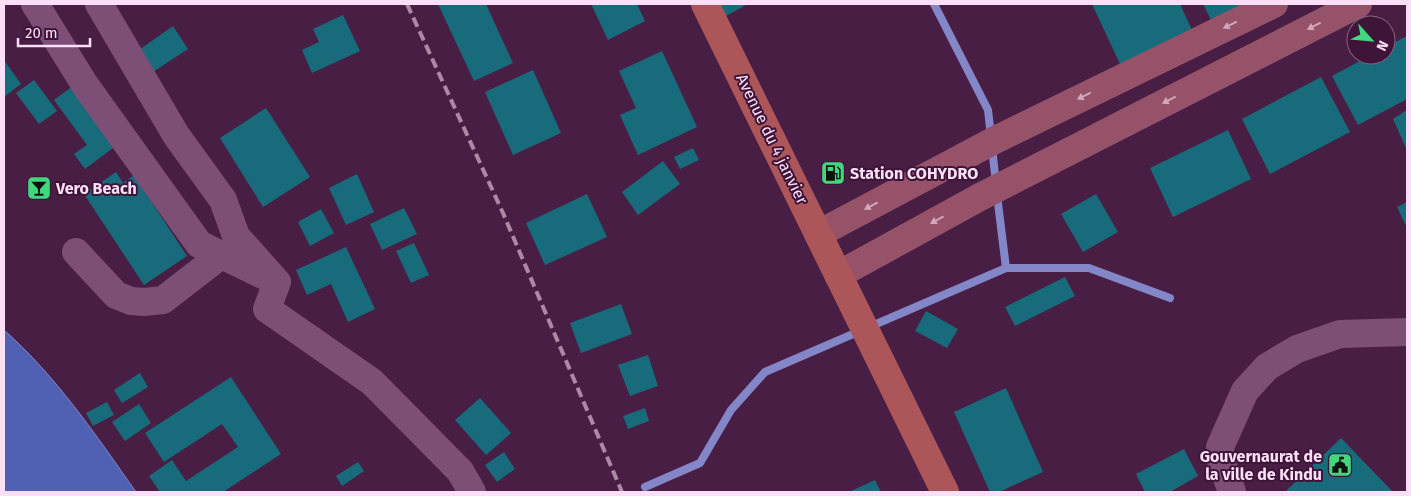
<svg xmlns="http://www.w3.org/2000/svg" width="1411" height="496" font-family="'Fira Sans',sans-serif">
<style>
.water{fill:#5061b4;stroke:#8387c8}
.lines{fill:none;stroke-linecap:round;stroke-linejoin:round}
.stream{stroke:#8387c8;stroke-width:8}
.building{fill:#176b7a}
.street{stroke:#7d4e76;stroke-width:28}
.secondary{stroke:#955268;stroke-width:28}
.primary{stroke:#ad565a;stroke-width:28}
.rail{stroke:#ac89a7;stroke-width:4;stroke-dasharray:10 5;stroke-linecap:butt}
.oneway{fill:#d2a7bd}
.labels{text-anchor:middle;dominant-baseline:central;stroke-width:4;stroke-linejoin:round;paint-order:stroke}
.street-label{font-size:16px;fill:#fbdff6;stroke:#3e1439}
.poi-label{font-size:16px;font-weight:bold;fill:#fbdff6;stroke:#3e1439;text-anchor:start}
</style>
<rect width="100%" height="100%" fill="#491e44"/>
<!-- water -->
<path class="water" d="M4,330c52,46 92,105 132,162h-132z"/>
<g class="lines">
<!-- stream -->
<g class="stream">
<path d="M934,4l54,106 3,26"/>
<path d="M992,148l4,35"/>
<path d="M997,195l9,73"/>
<path d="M645,487l55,-24 31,-53 34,-38 241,-104h83l81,30"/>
</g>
</g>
<!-- building -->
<g class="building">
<path d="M438,4h48l27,59 -39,18z"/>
<path d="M591,4h46l8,17 -37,19z"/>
<path d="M717,4h31l-24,13z"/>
<path d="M1092,4h88l12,26 -72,34z"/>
<path d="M1203,4h45l-36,18z"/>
<path d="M343,15l17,36 -48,22 -10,-23 17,-8 -6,-13z"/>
<path d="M173,26l15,23 -35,23 -14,-22z"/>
<path d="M1407,36v63l-49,26 -26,-49 39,-21h15v-8z"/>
<path d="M662,51l35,76 -59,28 -18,-40 16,-7 -17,-37z"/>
<path d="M4,60l17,24 -17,13z"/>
<path d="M533,70l28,63 -48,22 -28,-63z"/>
<path d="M1321,77l29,55 -80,42 -28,-55z"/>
<path d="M34,80l23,31 -18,13 -23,-31z"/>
<path d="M77,83l44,59 -36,27 -11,-15 13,-9 -33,-45z"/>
<path d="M266,108l44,69 -47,30 -43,-69z"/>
<path d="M1407,110v40l-14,-31z"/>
<path d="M1228,130l23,49 -78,38 -23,-49z"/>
<path d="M693,148l6,12 -19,9 -6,-12z"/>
<path d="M663,161l17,23 -42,31 -16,-23z"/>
<path d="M116,172l7,11 11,-8 53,81 -43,29 -60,-91z"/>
<path d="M357,174l17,38 -28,13 -17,-37z"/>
<path d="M587,194l20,43 -62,28 -19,-42z"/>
<path d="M1096,194l22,38 -35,20 -22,-38z"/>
<path d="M1407,202v26l-10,-21z"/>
<path d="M404,208l13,26 -35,16 -12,-26z"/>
<path d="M321,209l13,24 -24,13 -12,-24z"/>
<path d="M414,243l15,32 -18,8 -15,-32z"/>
<path d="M346,247l29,62 -27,13 -17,-38 -24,11 -11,-25z"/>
<path d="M1065,277l10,19 -60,30 -10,-19z"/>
<path d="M621,304l11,30 -51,19 -11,-30z"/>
<path d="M926,311l32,18 -11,19 -32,-17z"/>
<path d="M648,355l10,31 -28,10 -12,-31z"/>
<path d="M140,373l8,14 -26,16 -8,-13z"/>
<path d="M231,377l50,77 -58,38h-63l-11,-16 23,-16 14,21 52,-34 -16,-23 -58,38 -19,-29z"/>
<path d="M1006,388l37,84 -44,20h-9l-36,-80z"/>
<path d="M480,398l31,35 -25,22 -31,-35z"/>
<path d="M107,402l7,13 -21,11 -7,-13z"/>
<path d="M139,404l12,19 -26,18 -13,-19z"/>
<path d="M645,408l4,13 -21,8 -5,-13z"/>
<path d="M1341,438l52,54h-108z"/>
<path d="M1184,449l14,27 -28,16h-25l-9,-18z"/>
<path d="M504,452l11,17 -18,13 -12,-17z"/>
<path d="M358,462l6,9 -22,15 -6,-10z"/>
<path d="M875,480l6,12h-32z"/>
</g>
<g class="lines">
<!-- street -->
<g class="street">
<path d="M35,4l50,81 114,159 68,33"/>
<path d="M99,4l77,131 47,65 13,36 41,46 -10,27 105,73 88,89 12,21"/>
<path d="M76,252l40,43 15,6 13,1 19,-2 57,-44"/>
<path d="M1232,492l-12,-34v-11l25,-56 22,-24 30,-18 43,-15 67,-2"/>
</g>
<!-- secondary -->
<g class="secondary">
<path d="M818,234l177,-94 279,-136"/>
<path d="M838,275l142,-78 378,-193"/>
</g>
<!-- primary -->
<path class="primary" d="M705,4l240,488"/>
<!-- rail -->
<path class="rail" d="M407,4l96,209 119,279"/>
</g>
<!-- one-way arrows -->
<defs><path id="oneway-solid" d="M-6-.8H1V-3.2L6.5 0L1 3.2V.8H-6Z" transform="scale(1.25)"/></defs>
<g class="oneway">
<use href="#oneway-solid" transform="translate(1230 25) rotate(154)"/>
<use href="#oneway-solid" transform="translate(1314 26) rotate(153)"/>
<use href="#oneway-solid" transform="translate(1084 96) rotate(154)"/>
<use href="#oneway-solid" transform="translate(1169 100) rotate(153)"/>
<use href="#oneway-solid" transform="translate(871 206) rotate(152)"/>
<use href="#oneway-solid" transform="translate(937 220) rotate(151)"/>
</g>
<!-- icons -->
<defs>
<symbol id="fuel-square" viewBox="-11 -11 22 22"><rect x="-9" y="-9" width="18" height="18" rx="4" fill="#41d77c" stroke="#3e1439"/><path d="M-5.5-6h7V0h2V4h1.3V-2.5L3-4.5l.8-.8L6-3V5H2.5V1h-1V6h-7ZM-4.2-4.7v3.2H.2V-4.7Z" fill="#111"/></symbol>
<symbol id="bar-square" viewBox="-11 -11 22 22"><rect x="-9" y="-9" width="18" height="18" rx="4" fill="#41d77c" stroke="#3e1439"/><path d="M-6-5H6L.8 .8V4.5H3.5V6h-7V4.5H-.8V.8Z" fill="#111"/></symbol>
<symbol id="civic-square" viewBox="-11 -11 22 22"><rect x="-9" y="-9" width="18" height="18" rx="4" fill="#41d77c" stroke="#3e1439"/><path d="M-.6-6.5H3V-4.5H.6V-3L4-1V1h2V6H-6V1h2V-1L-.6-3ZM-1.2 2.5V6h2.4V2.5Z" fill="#111"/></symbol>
</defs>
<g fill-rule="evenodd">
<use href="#fuel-square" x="819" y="159" width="28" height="28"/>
<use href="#bar-square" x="25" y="174" width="28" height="28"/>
<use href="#civic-square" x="1326" y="451" width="28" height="28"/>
</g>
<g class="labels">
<!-- street labels -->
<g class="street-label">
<text transform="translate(772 139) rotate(64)">Avenue du 4 janvier</text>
</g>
<!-- poi labels -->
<g class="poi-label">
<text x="850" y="173">Station COHYDRO</text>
<text x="56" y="188">Vero Beach</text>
<text x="1322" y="456" text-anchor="end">Gouvernaurat de<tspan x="1322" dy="18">la ville de Kindu</tspan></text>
</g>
</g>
<!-- border -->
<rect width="1411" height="496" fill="none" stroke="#fbdff6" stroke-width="10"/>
<!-- north arrow -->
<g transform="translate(1371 40) rotate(117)"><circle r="24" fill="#3e1439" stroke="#8a6585"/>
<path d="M0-4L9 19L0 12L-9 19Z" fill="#41d77c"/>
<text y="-8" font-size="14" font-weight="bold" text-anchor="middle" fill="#fbdff6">N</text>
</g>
<!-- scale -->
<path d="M18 38v8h72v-8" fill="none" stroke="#fbdff6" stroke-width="2.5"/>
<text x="25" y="38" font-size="15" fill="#fbdff6" stroke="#3e1439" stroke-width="4" paint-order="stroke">20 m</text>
</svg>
